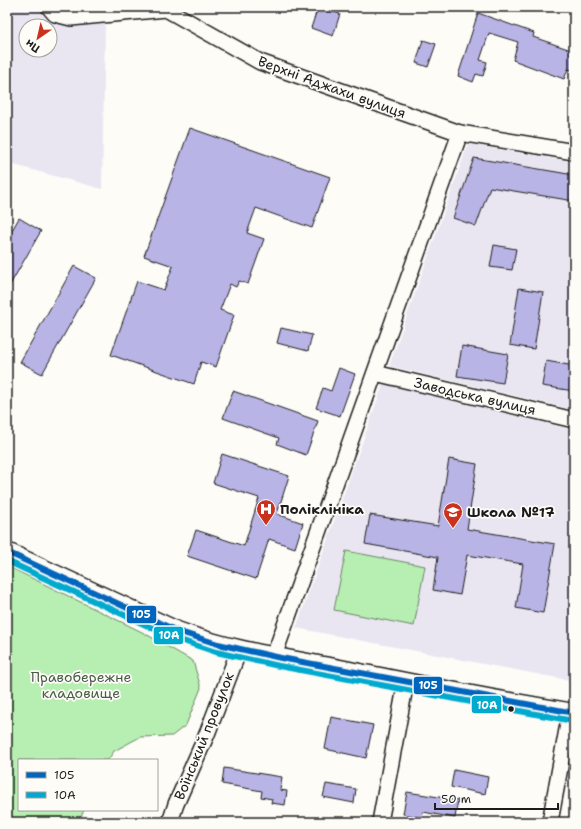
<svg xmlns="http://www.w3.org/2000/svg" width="581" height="829" font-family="'Shantell Sans',sans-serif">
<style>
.built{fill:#e9e6f2;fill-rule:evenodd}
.green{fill:#b7eeb1;stroke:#6a8566}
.building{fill:#b9b4e6;stroke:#1c1c1c}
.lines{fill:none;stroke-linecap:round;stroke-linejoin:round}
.minor-casing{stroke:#1c1c1c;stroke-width:18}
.tertiary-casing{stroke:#1c1c1c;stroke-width:21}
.minor{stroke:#fdfcf7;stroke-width:15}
.tertiary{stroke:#fdfcf7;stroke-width:18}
.bus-1-casing{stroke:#fdfcf7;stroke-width:9}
.bus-2-casing{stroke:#fdfcf7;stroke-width:9}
.bus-1{stroke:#0065bd;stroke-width:6}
.bus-2{stroke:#00a9ce;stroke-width:6}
.bus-dot{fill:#1c1c1c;stroke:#fdfcf7;stroke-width:1.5}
.labels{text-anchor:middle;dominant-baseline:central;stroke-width:3.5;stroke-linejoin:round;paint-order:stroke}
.street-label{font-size:14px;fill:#1c1c1c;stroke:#fdfcf7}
.poi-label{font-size:14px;font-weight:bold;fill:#1c1c1c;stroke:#fdfcf7;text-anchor:start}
.park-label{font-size:14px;fill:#4a5b49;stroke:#fdfcf7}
.line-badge{stroke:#fdfcf7;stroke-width:1.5}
.badge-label{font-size:11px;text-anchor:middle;font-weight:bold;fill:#fff}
</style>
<rect width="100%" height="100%" fill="#fdfcf7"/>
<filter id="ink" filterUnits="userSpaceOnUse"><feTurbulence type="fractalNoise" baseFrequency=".025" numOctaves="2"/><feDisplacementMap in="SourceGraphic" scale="8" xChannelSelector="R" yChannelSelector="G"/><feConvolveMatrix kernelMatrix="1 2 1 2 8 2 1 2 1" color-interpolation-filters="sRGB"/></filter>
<g filter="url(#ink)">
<!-- built -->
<g class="built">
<path d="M7,7h30l14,14 20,6 34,-3 -3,165 -95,-26zM26,26h24v24h-24z"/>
<path d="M468,144l106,18v248l-185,-44z"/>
<path d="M383,384l191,46 -1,251 -277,-53z"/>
</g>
<!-- green -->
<g class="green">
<path d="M346,551l79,15 -11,60 -80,-16z"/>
<path d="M7,566l137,67 49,28 8,27 -15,37 -14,11 -32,1 -26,14 -6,9h-89v50h65l-5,12h-72z"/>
</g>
<!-- building -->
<g class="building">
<path d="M318,7l22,7 -7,22 -22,-8z"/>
<path d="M478,13l56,20 -1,4 41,14v20l-6,-2 -4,10 -51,-19 5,-18 -29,-9 -9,27 7,2 -4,14 -7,-2 -3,8 -15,-6z"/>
<path d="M423,40l13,4 -8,23 -12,-4z"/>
<path d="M190,128l140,49 -18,51 -56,-20 -9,25 17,6 -16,45 -9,-3 -3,6 -6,-3 -10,26 14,5 -18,52 -15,-5 -7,22 -83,-29 26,-74 27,9 9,-24 -29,-10z"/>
<path d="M474,158l100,17v26l-84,-14 -14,39 -23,-8z"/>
<path d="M19,218l22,13 -34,59v-51z"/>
<path d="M494,245l22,4 -4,21 -22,-3z"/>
<path d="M74,266l22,12 -54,96 -22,-12z"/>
<path d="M519,288l24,4 -9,57 -24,-4z"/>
<path d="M281,328l31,7 -4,16 -31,-8z"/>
<path d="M462,346l46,8 -5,29 -46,-7z"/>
<path d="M546,361l28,5v25l-32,-5z"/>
<path d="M339,368l16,6 -15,42 -24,-8 7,-20 8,3z"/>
<path d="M233,391l85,30 -12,34 -29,-11 2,-6 -56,-20z"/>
<path d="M222,454l67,22 -12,38 26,9 -8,25 -26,-9 -13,40 -69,-23 9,-26 48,16 15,-48 -46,-15z"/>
<path d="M449,459l28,5 -10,65 88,15 -12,69 -27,-5 7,-44 -56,-9 -7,40 -27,-5 5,-33 -73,-13 5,-29 68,11z"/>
<path d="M331,717l42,8 -7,33 -41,-9z"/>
<path d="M224,768l58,9 -2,13 7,1 -2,14 -14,-2 1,-4 -11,-2 1,-6 -40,-7z"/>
<path d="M454,770l34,7 -3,17 -34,-7z"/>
<path d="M326,784l30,5 -2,14 -31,-6z"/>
<path d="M407,792l51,8 -3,18 -32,-6 -1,6 -19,-4z"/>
</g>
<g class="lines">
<defs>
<g id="minor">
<path d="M49,7l6,7 16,4 95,-9 94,53 200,71 114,19"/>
<path d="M375,373l199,47"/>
<path d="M274,656l186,-523"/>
<path d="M170,822l6,-18 31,-70 32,-84"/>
<path d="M380,822l26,-140"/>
<path d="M550,822l20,-109"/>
</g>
<path id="tertiary" d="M7,552l170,79c54,20 111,28 168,39 76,15 152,31 229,43"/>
</defs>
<!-- minor casing -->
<use href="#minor" class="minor-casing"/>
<!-- tertiary casing -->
<use href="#tertiary" class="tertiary-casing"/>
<!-- minor -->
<use href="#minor" class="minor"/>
<!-- tertiary -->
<use href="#tertiary" class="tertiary"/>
<defs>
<path id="bus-1" d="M7,552l170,79 41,13 63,14 293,55"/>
<path id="bus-2" d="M7,561l167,77 42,14 63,14 294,55"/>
</defs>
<!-- bus-1 casing -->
<use href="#bus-1" class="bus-1-casing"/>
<!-- bus-2 casing -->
<use href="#bus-2" class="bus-2-casing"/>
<!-- bus-1 -->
<use href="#bus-1" class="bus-1"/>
<!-- bus-2 -->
<use href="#bus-2" class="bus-2"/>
</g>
</g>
<!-- icons -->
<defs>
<symbol id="hospital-pin" viewBox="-11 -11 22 30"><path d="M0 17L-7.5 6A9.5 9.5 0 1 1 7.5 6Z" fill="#c8321e" stroke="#fdfcf7"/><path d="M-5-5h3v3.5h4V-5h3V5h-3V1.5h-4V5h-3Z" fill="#fff"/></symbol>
<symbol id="school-pin" viewBox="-11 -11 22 30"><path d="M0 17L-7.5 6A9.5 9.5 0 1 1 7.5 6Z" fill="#c8321e" stroke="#fdfcf7"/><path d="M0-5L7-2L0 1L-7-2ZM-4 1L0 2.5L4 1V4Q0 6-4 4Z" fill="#fff"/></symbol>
</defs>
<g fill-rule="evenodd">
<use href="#hospital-pin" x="255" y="498" width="22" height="30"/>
<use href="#school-pin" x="442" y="501" width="22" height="30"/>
</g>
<!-- markers -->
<circle class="bus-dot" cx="511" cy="709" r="3.5"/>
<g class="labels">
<!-- street labels -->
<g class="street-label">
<text transform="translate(332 87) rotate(20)">Верхні Аджахи вулиця</text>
<text transform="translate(475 396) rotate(13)">Заводська вулиця</text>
<text transform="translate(204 736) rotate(-68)">Воїнський провулок</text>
</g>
<!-- poi labels -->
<g class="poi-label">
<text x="280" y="509">Поліклініка</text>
<text x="467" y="512">Школа №17</text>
</g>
<!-- park labels -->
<g class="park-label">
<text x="81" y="677">Правобережне<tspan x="81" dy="16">кладовище</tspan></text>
</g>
</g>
<g class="line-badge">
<rect x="126" y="605" width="31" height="19" rx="4" fill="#0065bd"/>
<rect x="153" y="626" width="31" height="19" rx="4" fill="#00a9ce"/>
<rect x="413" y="676" width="30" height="19" rx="4" fill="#0065bd"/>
<rect x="471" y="695" width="31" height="19" rx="4" fill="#00a9ce"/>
</g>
<g class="badge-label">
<text x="141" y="618">105</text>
<text x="169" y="639">10А</text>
<text x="428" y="689">105</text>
<text x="487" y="709">10А</text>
</g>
<!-- margin -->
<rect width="581" height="829" fill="none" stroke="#fdfcf7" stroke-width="24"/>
<rect x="12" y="12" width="557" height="805" fill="none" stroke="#1c1c1c" stroke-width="1.5" filter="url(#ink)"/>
<!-- legend -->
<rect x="18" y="759" width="140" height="52" fill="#fdfcf7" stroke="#a3a29f"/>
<rect x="26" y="772" width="20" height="6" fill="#0065bd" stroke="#a3a29f"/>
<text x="54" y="779" font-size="12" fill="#1c1c1c">105</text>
<rect x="26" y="792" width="20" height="6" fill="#00a9ce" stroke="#a3a29f"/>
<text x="54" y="799" font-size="12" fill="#1c1c1c">10А</text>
<!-- north arrow -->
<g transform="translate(38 38) rotate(214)"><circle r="19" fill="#fdfcf7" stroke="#a3a29f"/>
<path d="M0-3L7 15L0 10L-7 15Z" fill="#c8321e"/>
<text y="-6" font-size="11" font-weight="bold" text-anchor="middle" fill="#1c1c1c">Пн</text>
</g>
<!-- scale -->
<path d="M435 803v6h123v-6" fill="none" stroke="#1c1c1c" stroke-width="2"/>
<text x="441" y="803" font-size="12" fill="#1c1c1c" stroke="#fdfcf7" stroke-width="3" paint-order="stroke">50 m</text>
</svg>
